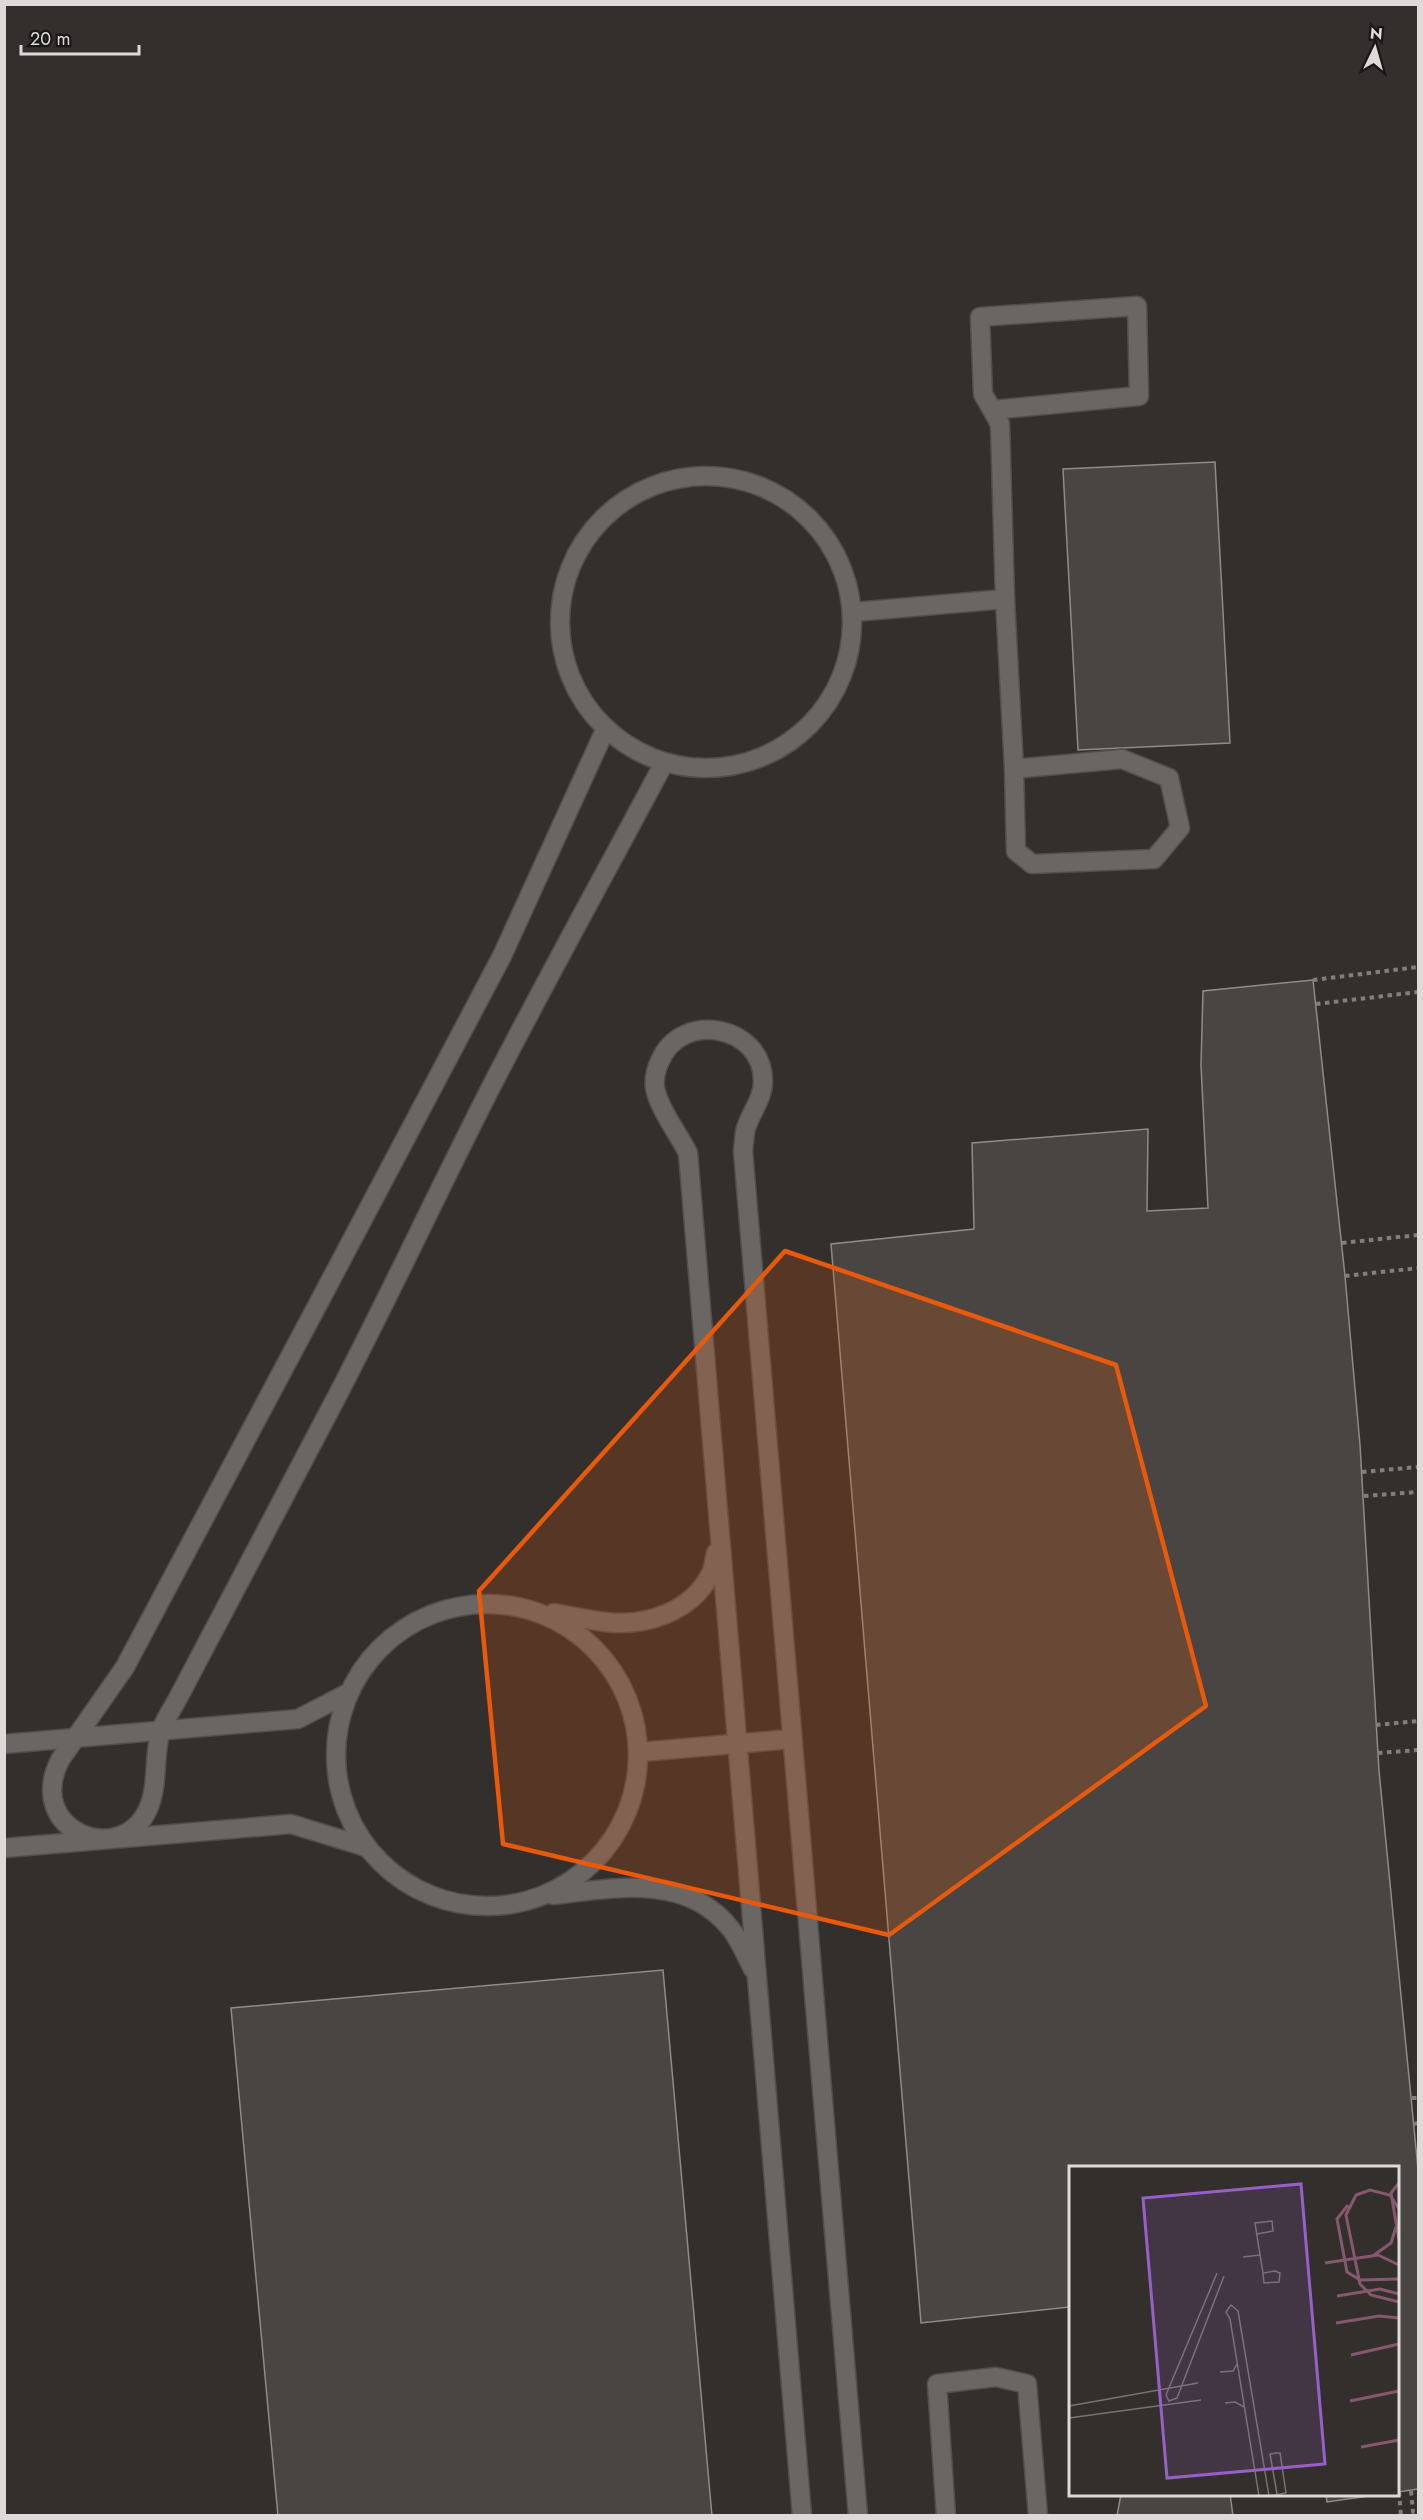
<svg xmlns="http://www.w3.org/2000/svg" width="1423" height="2520" font-family="Jost,sans-serif">
<style>
.building{fill:#484542;stroke:#8e8b88;stroke-width:1.5}
.lines{fill:none;stroke-linecap:round;stroke-linejoin:round}
.minor-casing{stroke:#514e4d;stroke-width:21}
.path{stroke:#817e7c;stroke-width:4;stroke-dasharray:4.5 4.5;stroke-linecap:butt}
.minor{stroke:#6a6664;stroke-width:18}
.marked{fill:#e8590c;fill-opacity:0.2;stroke:#e8590c;stroke-width:4.5;stroke-linejoin:round}
.inset-river{fill:none;stroke:#87576d;stroke-width:3}
.inset-road{fill:none;stroke:#777372;stroke-width:1.5}
.view{fill:#9860c7;fill-opacity:0.15;stroke:#9860c7;stroke-width:3}
.inset-edge{fill:none;stroke:#dddad9;stroke-width:3}
</style>
<rect width="100%" height="100%" fill="#332f2d"/>
<!-- building -->
<g class="building">
<path d="M1215,462l15,281 -152,7 -15,-281z"/>
<path d="M1313,980l32,296 15,169 19,326 39,398v320l-20,3v-324h-328v145l-1,-6 -148,16 -90,-1079 143,-15 -2,-86 176,-14 -1,82 61,-3 -7,-143 2,-74z"/>
<path d="M663,1970l49,546h-434l-47,-508z"/>
<path d="M1121,2494h109l3,22h-116z"/>
<path d="M1326,2494h57l-56,8z"/>
</g>
<g class="lines">
<defs>
<g id="minor">
<path d="M992,410l147,-14 -2,-90 -157,11 3,77 17,30 5,175"/>
<circle cx="706" cy="622" r="146"/>
<path d="M854,612l151,-13 9,170"/>
<path d="M606,728l-104,228 -185,350 -192,361 -65,93c-36,72 62,108 88,49 11,-24 5,-54 13,-79 4,-10 11,-21 16,-30 13,-24 25,-48 38,-72 39,-75 79,-150 119,-226 54,-103 103,-209 156,-313 56,-109 116,-217 174,-326"/>
<path d="M1122,759l47,19 11,50 -26,31 -122,5 -16,-13 -2,-82z"/>
<circle cx="487" cy="1755" r="151"/>
<path d="M554,1613c17,3 34,7 51,9 40,5 86,-10 105,-47 4,-6 4,-15 6,-22"/>
<path d="M4,1744l294,-25 50,-26"/>
<path d="M640,1752l152,-13"/>
<path d="M4,1848l287,-24 75,23"/>
<path d="M553,1895c60,-7 133,-22 177,33 10,12 16,28 23,41"/>
<path d="M802,2516l-114,-1363c-10,-20 -29,-44 -33,-65 -1,-9 1,-19 5,-27 21,-51 103,-36 103,20 0,18 -12,31 -17,47 -2,7 -2,16 -3,23l115,1365"/>
<path d="M946,2516l-9,-132 59,-7 31,7 11,132"/>
</g>
</defs>
<!-- minor casing -->
<use href="#minor" class="minor-casing"/>
<!-- path -->
<g class="path">
<path d="M1313,980l105,-13"/>
<path d="M1316,1004l102,-12"/>
<path d="M1342,1243l76,-8"/>
<path d="M1345,1276l73,-8"/>
<path d="M1362,1472l56,-5"/>
<path d="M1364,1496l54,-4"/>
<path d="M1376,1725l42,-4"/>
<path d="M1378,1753l40,-3"/>
<path d="M1412,2098h6"/>
<path d="M1414,2124l4,-1"/>
<path d="M1411,2491l2,21h5"/>
<path d="M1399,2492l2,24"/>
</g>
<!-- minor -->
<use href="#minor" class="minor"/>
</g>
<!-- marked area -->
<path class="marked" d="M785,1251l331,114 90,341 -317,229 -386,-91 -24,-253z"/>
<!-- overview -->
<g transform="translate(1069 2166)">
<rect width="330" height="330" fill="#332f2d"/>
<path class="inset-river" d="M330,17l-8,10 8,47M279,39l-11,14 10,53 13,8 39,-1M330,43l-9,-14 -20,-5 -14,5 -10,20 14,69 11,11 28,7M305,89l17,-12 5,-16M256,97l53,-8 21,10M268,130l43,-7 19,5M267,157l43,-7 20,2M282,189l48,-11M281,235l49,-10M292,281l38,-7"/>
<path class="inset-road" d="M188,68l16,-3 -1,-10 -17,2 5,32M174,91l17,-2 3,18M206,105l5,2 -1,9 -15,1 -1,-10zM148,107l-51,122 3,6 8,-3 47,-122M151,206l13,-1 4,-7M156,237l10,-1 9,5M0,240l129,-23M0,252l132,-18M190,330l-29,-177 -4,-7 5,-7 7,6 31,185M199,330l18,-3 -6,-40h-3l-7,1 7,40"/>
<path class="view" d="M232,18l24,280 -158,14 -24,-280z"/>
<rect width="330" height="330" class="inset-edge"/>
</g>
<!-- border -->
<rect width="1423" height="2520" fill="none" stroke="#dddad9" stroke-width="12"/>
<!-- north arrow -->
<g transform="translate(1375 48) rotate(5)" stroke="#191717" stroke-width="4.5" paint-order="stroke">
<path d="M0-4.5L10 22L0 15L-10 22Z" fill="#dddad9"/>
<text y="-9" font-size="16" font-weight="bold" text-anchor="middle" fill="#dddad9">N</text>
</g>
<!-- scale -->
<path d="M21 45v9h118v-9" fill="none" stroke="#dddad9" stroke-width="3"/>
<text x="30" y="45" font-size="18" fill="#dddad9" stroke="#191717" stroke-width="4.5" paint-order="stroke">20 m</text>
</svg>
